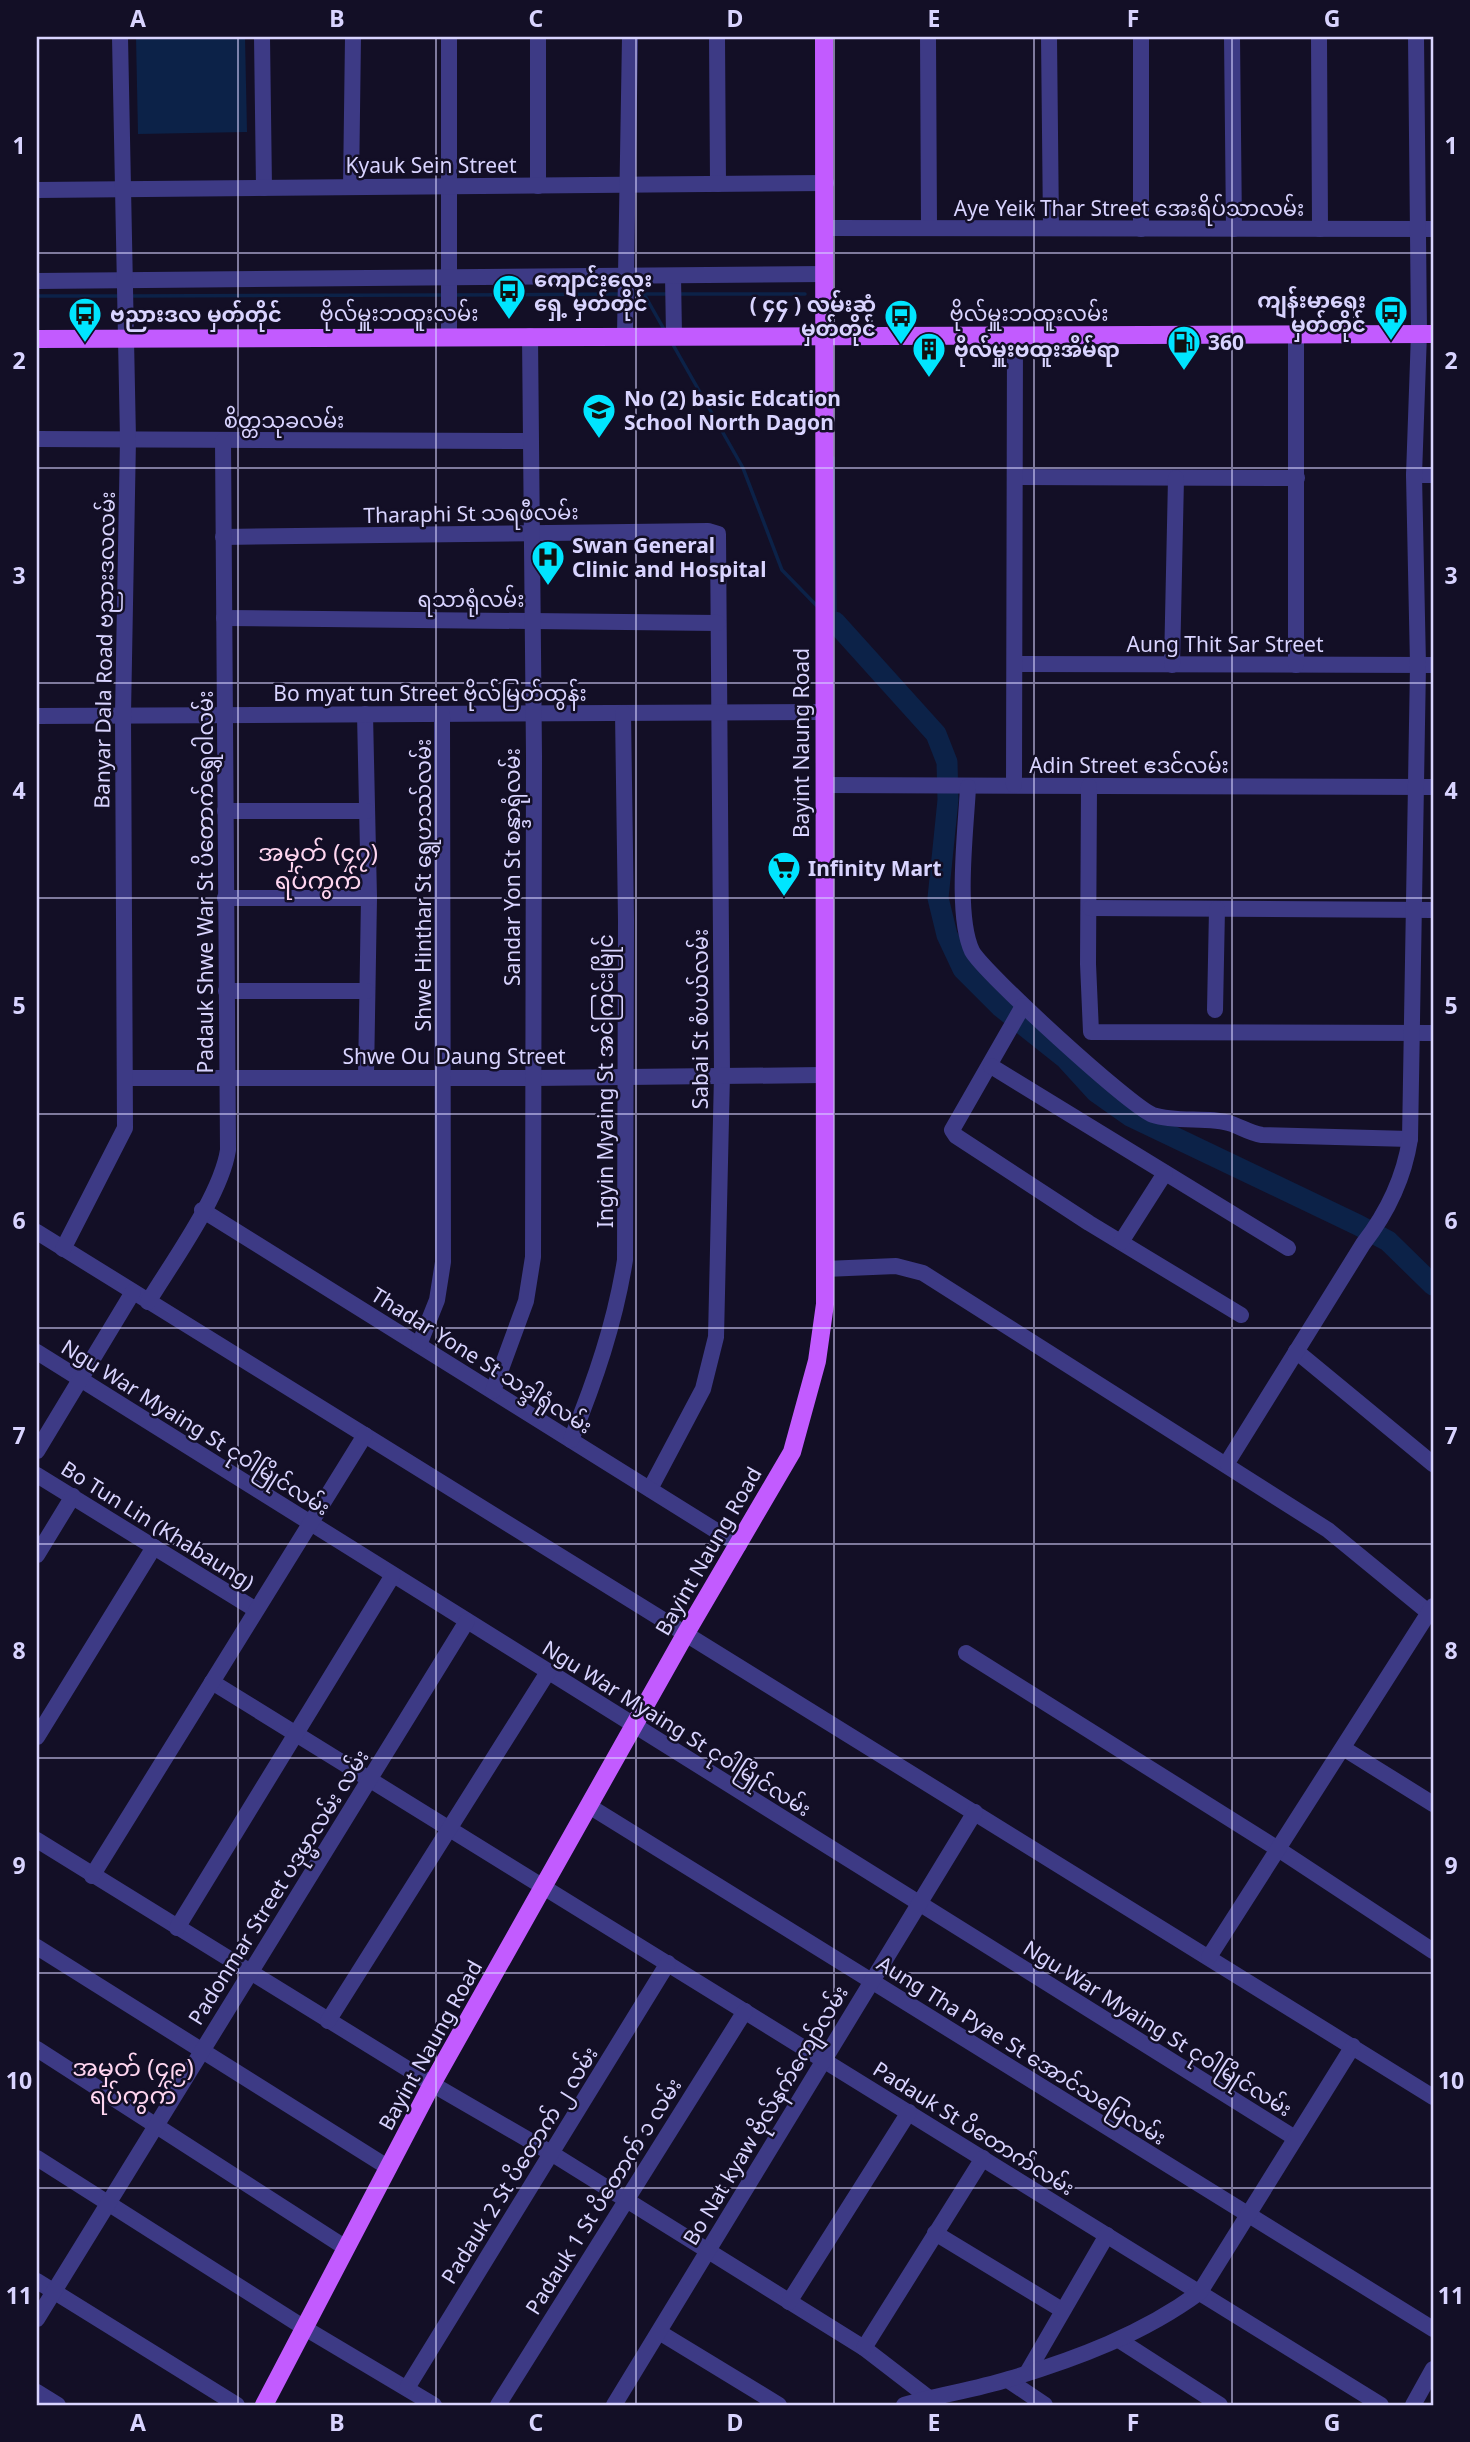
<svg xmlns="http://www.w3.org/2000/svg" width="1470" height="2442" font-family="'Noto Sans','Noto Sans Myanmar',sans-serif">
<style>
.water{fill:#0c2248}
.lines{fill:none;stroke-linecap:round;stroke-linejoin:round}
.stream{stroke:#0c2248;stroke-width:3.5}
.river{stroke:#0c2248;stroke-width:21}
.minor{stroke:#3d3a85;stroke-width:16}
.major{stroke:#c25bff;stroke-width:18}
.grid{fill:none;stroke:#d9d4ff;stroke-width:2;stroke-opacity:0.55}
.labels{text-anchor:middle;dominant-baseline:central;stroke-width:5;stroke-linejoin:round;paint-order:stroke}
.street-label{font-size:21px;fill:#d9d4ff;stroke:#130f26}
.poi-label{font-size:21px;font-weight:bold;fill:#d9d4ff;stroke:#130f26;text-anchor:start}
.quarter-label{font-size:24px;fill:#ffd6f0;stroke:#130f26}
.neatline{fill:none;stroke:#d9d4ff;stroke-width:2.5}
.grid-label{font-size:23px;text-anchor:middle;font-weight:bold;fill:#d9d4ff}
</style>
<rect width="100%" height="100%" fill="#130f26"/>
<!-- water -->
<path class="water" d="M136,37h109l2,95 -109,2z"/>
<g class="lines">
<!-- stream -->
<g class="stream">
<path d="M631,294h13l21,37"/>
<path d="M644,294h26"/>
<path d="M678,294h127"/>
<path d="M452,295l168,-1"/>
<path d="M37,296h82"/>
<path d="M130,296l315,-1"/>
<path d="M672,343l71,125 39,102 36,37"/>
<path d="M833,458l2,164"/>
</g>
<!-- river -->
<path class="river" d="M835,622l101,112 11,28 1,38 -10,98 9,37 16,34 38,38 64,51 31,34 34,24 228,109 30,16 45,44"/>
<!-- minor -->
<g class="minor">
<path d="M262,37l2,151"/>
<path d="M449,37v298"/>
<path d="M538,37v149"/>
<path d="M717,37l1,147"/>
<path d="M928,37l1,191"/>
<path d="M1049,37l2,191"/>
<path d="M1141,37v192"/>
<path d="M1232,37l2,192"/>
<path d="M1319,37l1,192"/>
<path d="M351,187l2,-150"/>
<path d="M37,190l789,-7"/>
<path d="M825,228l608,1"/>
<path d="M673,276l1,59"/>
<path d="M37,281l788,-7"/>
<path d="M625,335l5,-298"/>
<path d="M37,439l493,2"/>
<path d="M1414,475h19"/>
<path d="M1016,477l281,1"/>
<path d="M223,537l485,-6 10,3 4,541 -6,262 -13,52 -53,100"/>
<path d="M224,618l494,5"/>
<path d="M1016,664l417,1"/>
<path d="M1172,665l4,-187"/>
<path d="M1296,665v-331"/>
<path d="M365,714l4,184 -3,178"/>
<path d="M37,716l787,-4"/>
<path d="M824,785l609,2"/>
<path d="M1014,785l1,-450"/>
<path d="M1089,786l-1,178 3,68 342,1"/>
<path d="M968,787c-2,42 -13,128 4,164 11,21 159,156 181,164 24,8 57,1 79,9 11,4 18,9 30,11l148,4"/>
<path d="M225,811h142"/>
<path d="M225,898h144"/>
<path d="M1090,908l343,2"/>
<path d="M226,991h141"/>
<path d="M1023,1006l-71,124 4,6 133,87 152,92"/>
<path d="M1215,1010l2,-101"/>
<path d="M991,1066l297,182"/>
<path d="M126,1078h408l289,-3"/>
<path d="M202,1210l537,335"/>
<path d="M37,1232l1396,865"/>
<path d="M1121,1242l44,-69"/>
<path d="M63,1249l62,-121 -2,-414 5,-275 -8,-402"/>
<path d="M825,1269l71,-3 27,7 405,257 105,86"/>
<path d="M148,1302c25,-41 73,-107 80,-152l-5,-709"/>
<path d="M419,1345l18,-45 6,-38 -1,-548"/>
<path d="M1296,1351l137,113"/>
<path d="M37,1352l1258,786"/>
<path d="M493,1391l33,-90 7,-44 1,-501 -4,-420"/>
<path d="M571,1440c24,-59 44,-117 54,-180l1,-340 -3,-207"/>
<path d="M37,1451l96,-159"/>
<path d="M1227,1463l136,-219c24,-31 41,-66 47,-105l8,-474 -4,-190 5,-142 -3,-296"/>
<path d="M37,1475l219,135"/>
<path d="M37,1555l36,-59"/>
<path d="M966,1653l312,196 155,102"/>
<path d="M212,1682l1169,723"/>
<path d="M37,1737l117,-190"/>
<path d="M1343,1748l90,56"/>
<path d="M589,1806l844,523"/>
<path d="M37,1840l395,244 119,69 313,195 65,50"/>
<path d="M92,1876l273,-441"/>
<path d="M177,1928l216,-353"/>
<path d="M37,1947l352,221"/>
<path d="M1209,1957l224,-351"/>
<path d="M328,2021l220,-349"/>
<path d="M37,2049l309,199"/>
<path d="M37,2158l266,169 131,78"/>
<path d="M935,2233l127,77"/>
<path d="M37,2281l200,124"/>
<path d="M789,2302l120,-190"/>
<path d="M37,2319l430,-698"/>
<path d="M659,2332l120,73"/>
<path d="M1119,2340l101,65"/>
<path d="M864,2348l119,-190"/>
<path d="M1027,2373l80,-138"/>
<path d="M1008,2380l37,25"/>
<path d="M407,2388l261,-425"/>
<path d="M37,2392l21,13"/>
<path d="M498,2405l247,-394"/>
<path d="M614,2405l361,-593"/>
<path d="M904,2405c34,-10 70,-15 105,-26 67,-20 134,-45 191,-87l153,-246"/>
<path d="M1413,2405l20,-36"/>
</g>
<!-- major -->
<g class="major">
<path d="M37,339l1396,-5"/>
<path d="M264,2405l168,-321 254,-451 106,-181 25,-91 8,-57 -1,-1267"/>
</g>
</g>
<!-- grid -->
<path class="grid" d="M238,37v2368M436,37v2368M636,37v2368M834,37v2368M1034,37v2368M1232,37v2368M37,253h1396M37,468h1396M37,683h1396M37,898h1396M37,1114h1396M37,1328h1396M37,1544h1396M37,1758h1396M37,1973h1396M37,2188h1396"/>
<!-- icons -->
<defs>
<symbol id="bus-pin" viewBox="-11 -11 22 30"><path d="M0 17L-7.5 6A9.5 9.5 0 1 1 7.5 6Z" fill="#00e5ff" stroke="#130f26"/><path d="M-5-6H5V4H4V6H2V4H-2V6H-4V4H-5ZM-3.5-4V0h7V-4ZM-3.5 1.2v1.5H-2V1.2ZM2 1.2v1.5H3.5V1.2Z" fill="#111"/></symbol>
<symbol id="fuel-pin" viewBox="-11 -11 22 30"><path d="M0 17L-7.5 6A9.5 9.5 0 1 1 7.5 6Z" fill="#00e5ff" stroke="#130f26"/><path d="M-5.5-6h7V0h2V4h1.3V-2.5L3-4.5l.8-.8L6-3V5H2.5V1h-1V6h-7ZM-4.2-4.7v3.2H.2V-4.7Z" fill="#111"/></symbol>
<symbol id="building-pin" viewBox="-11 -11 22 30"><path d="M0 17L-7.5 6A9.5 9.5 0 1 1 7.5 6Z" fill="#00e5ff" stroke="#130f26"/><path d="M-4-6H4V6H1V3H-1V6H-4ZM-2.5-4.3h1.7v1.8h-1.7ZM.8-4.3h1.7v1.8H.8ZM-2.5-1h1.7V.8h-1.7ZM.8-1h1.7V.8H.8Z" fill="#111"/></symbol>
<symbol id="school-pin" viewBox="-11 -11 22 30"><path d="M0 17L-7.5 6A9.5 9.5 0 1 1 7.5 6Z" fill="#00e5ff" stroke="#130f26"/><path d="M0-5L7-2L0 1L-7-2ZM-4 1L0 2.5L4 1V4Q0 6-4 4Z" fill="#111"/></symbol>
<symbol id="hospital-pin" viewBox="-11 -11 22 30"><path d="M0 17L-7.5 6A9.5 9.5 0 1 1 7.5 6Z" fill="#00e5ff" stroke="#130f26"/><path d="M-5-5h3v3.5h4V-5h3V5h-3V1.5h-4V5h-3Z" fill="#111"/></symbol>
<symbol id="supermarket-pin" viewBox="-11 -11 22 30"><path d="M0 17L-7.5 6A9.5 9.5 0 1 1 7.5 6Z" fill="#00e5ff" stroke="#130f26"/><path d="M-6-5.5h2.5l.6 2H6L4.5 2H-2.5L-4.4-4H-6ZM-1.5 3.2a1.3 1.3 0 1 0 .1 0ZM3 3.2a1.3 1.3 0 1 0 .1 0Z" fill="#111"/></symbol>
</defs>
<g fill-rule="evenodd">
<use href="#bus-pin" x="490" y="272" width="38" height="52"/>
<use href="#bus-pin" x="1372" y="293" width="38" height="52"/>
<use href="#bus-pin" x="66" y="295" width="38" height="52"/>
<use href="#bus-pin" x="882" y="297" width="38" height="52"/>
<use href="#fuel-pin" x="1165" y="323" width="38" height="52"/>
<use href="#building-pin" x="910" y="330" width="38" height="52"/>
<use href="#school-pin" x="580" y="391" width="38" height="52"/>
<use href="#hospital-pin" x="529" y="538" width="38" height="52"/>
<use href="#supermarket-pin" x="765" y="849" width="38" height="52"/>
</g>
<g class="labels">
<!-- street labels -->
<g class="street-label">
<text x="431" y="165">Kyauk Sein Street</text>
<text x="1129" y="208">Aye Yeik Thar Street အေးရိပ်သာလမ်း</text>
<text x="399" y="313">ဗိုလ်မှူးဘထူးလမ်း</text>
<text x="1029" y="313">ဗိုလ်မှူးဘထူးလမ်း</text>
<text x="284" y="420">စိတ္တသုခလမ်း</text>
<text transform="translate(471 513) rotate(-1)">Tharaphi St သရဖီလမ်း</text>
<text x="471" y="599">ရသာရုံလမ်း</text>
<text x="1225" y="644">Aung Thit Sar Street</text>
<text transform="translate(104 650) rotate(-89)">Banyar Dala Road ဗညားဒလလမ်း</text>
<text x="430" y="693">Bo myat tun Street ဗိုလ်မြတ်ထွန်း</text>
<text transform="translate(801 743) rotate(-90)">Bayint Naung Road</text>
<text x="1129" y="765">Adin Street ဧဒင်လမ်း</text>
<text transform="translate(512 867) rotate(-90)">Sandar Yon St စန္ဒာရုံလမ်း</text>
<text transform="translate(205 882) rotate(-90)">Padauk Shwe War St ပိတောက်ရွှေဝါလမ်း</text>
<text transform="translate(423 885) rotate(-90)">Shwe Hinthar St ရွှေဟဿ်လမ်း</text>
<text transform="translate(700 1019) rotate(-90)">Sabai St စံပယ်လမ်း</text>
<text x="454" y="1056">Shwe Ou Daung Street</text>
<text transform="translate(605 1081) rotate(-90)">Ingyin Myaing St အင်ကြင်းမြိုင်</text>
<text transform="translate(482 1360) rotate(32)">Thadar Yone St သဒ္ဒါရုံလမ်း</text>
<text transform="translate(196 1427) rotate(32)">Ngu War Myaing St ငုဝါမြိုင်လမ်း</text>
<text transform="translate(158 1525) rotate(32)">Bo Tun Lin (Khabaung)</text>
<text transform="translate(708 1551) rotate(-60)">Bayint Naung Road</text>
<text transform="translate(677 1728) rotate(32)">Ngu War Myaing St ငုဝါမြိုင်လမ်း</text>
<text transform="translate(278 1887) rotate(-58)">Padonmar Street ပဒုမ္မာလမ်း လမ်း</text>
<text transform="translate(1158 2028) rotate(32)">Ngu War Myaing St ငုဝါမြိုင်လမ်း</text>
<text transform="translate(430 2045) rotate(-61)">Bayint Naung Road</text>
<text transform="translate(1022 2050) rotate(32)">Aung Tha Pyae St အောင်သပြေလမ်း</text>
<text transform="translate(765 2115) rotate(-59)">Bo Nat kyaw ဗိုလ်နက်ကျော်လမ်း</text>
<text transform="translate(974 2128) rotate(32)">Padauk St ပိတောက်လမ်း</text>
<text transform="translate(519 2165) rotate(-58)">Padauk 2 St ပိတောက် ၂ လမ်း</text>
<text transform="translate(603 2196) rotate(-58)">Padauk 1 St ပိတောက် ၁ လမ်း</text>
</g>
<!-- poi labels -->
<g class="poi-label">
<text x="534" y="279">ကျောင်းလေး<tspan x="534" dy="24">ရှေ့ မှတ်တိုင်</tspan></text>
<text x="1366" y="300" text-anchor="end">ကျန်းမာရေး<tspan x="1366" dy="24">မှတ်တိုင်</tspan></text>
<text x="876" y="304" text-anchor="end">( ၄၄ ) လမ်းဆုံ<tspan x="876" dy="24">မှတ်တိုင်</tspan></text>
<text x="110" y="314">ဗညားဒလ မှတ်တိုင်</text>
<text x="1208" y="342">360</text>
<text x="954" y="349">ဗိုလ်မှူးဗထူးအိမ်ရာ</text>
<text x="624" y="398">No (2) basic Edcation<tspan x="624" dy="24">School North Dagon</tspan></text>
<text x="572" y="545">Swan General<tspan x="572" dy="24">Clinic and Hospital</tspan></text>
<text x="808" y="868">Infinity Mart</text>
</g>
<!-- quarter labels -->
<g class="quarter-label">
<text x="318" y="851">အမှတ် (၄၇)<tspan x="318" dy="28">ရပ်ကွက်</tspan></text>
<text x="133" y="2066">အမှတ် (၄၉)<tspan x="133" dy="28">ရပ်ကွက်</tspan></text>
</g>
</g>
<!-- border -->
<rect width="1470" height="2442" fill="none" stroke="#130f26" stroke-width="77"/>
<rect x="38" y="38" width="1394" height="2366" class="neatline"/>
<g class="grid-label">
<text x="138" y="27">A</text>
<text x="337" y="27">B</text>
<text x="536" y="27">C</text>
<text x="735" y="27">D</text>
<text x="934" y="27">E</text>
<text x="1133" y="27">F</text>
<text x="1332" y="27">G</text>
<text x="19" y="154">1</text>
<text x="1451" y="154">1</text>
<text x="19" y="369">2</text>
<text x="1451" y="369">2</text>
<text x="19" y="584">3</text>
<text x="1451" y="584">3</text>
<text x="19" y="799">4</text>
<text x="1451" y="799">4</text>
<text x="19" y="1014">5</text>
<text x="1451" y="1014">5</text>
<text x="19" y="1229">6</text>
<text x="1451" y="1229">6</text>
<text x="19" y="1444">7</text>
<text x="1451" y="1444">7</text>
<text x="19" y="1659">8</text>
<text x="1451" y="1659">8</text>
<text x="19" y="1874">9</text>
<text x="1451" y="1874">9</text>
<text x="19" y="2089">10</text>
<text x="1451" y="2089">10</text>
<text x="19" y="2304">11</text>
<text x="1451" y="2304">11</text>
<text x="138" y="2431">A</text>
<text x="337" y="2431">B</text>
<text x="536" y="2431">C</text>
<text x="735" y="2431">D</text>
<text x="934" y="2431">E</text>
<text x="1133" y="2431">F</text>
<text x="1332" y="2431">G</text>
</g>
</svg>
